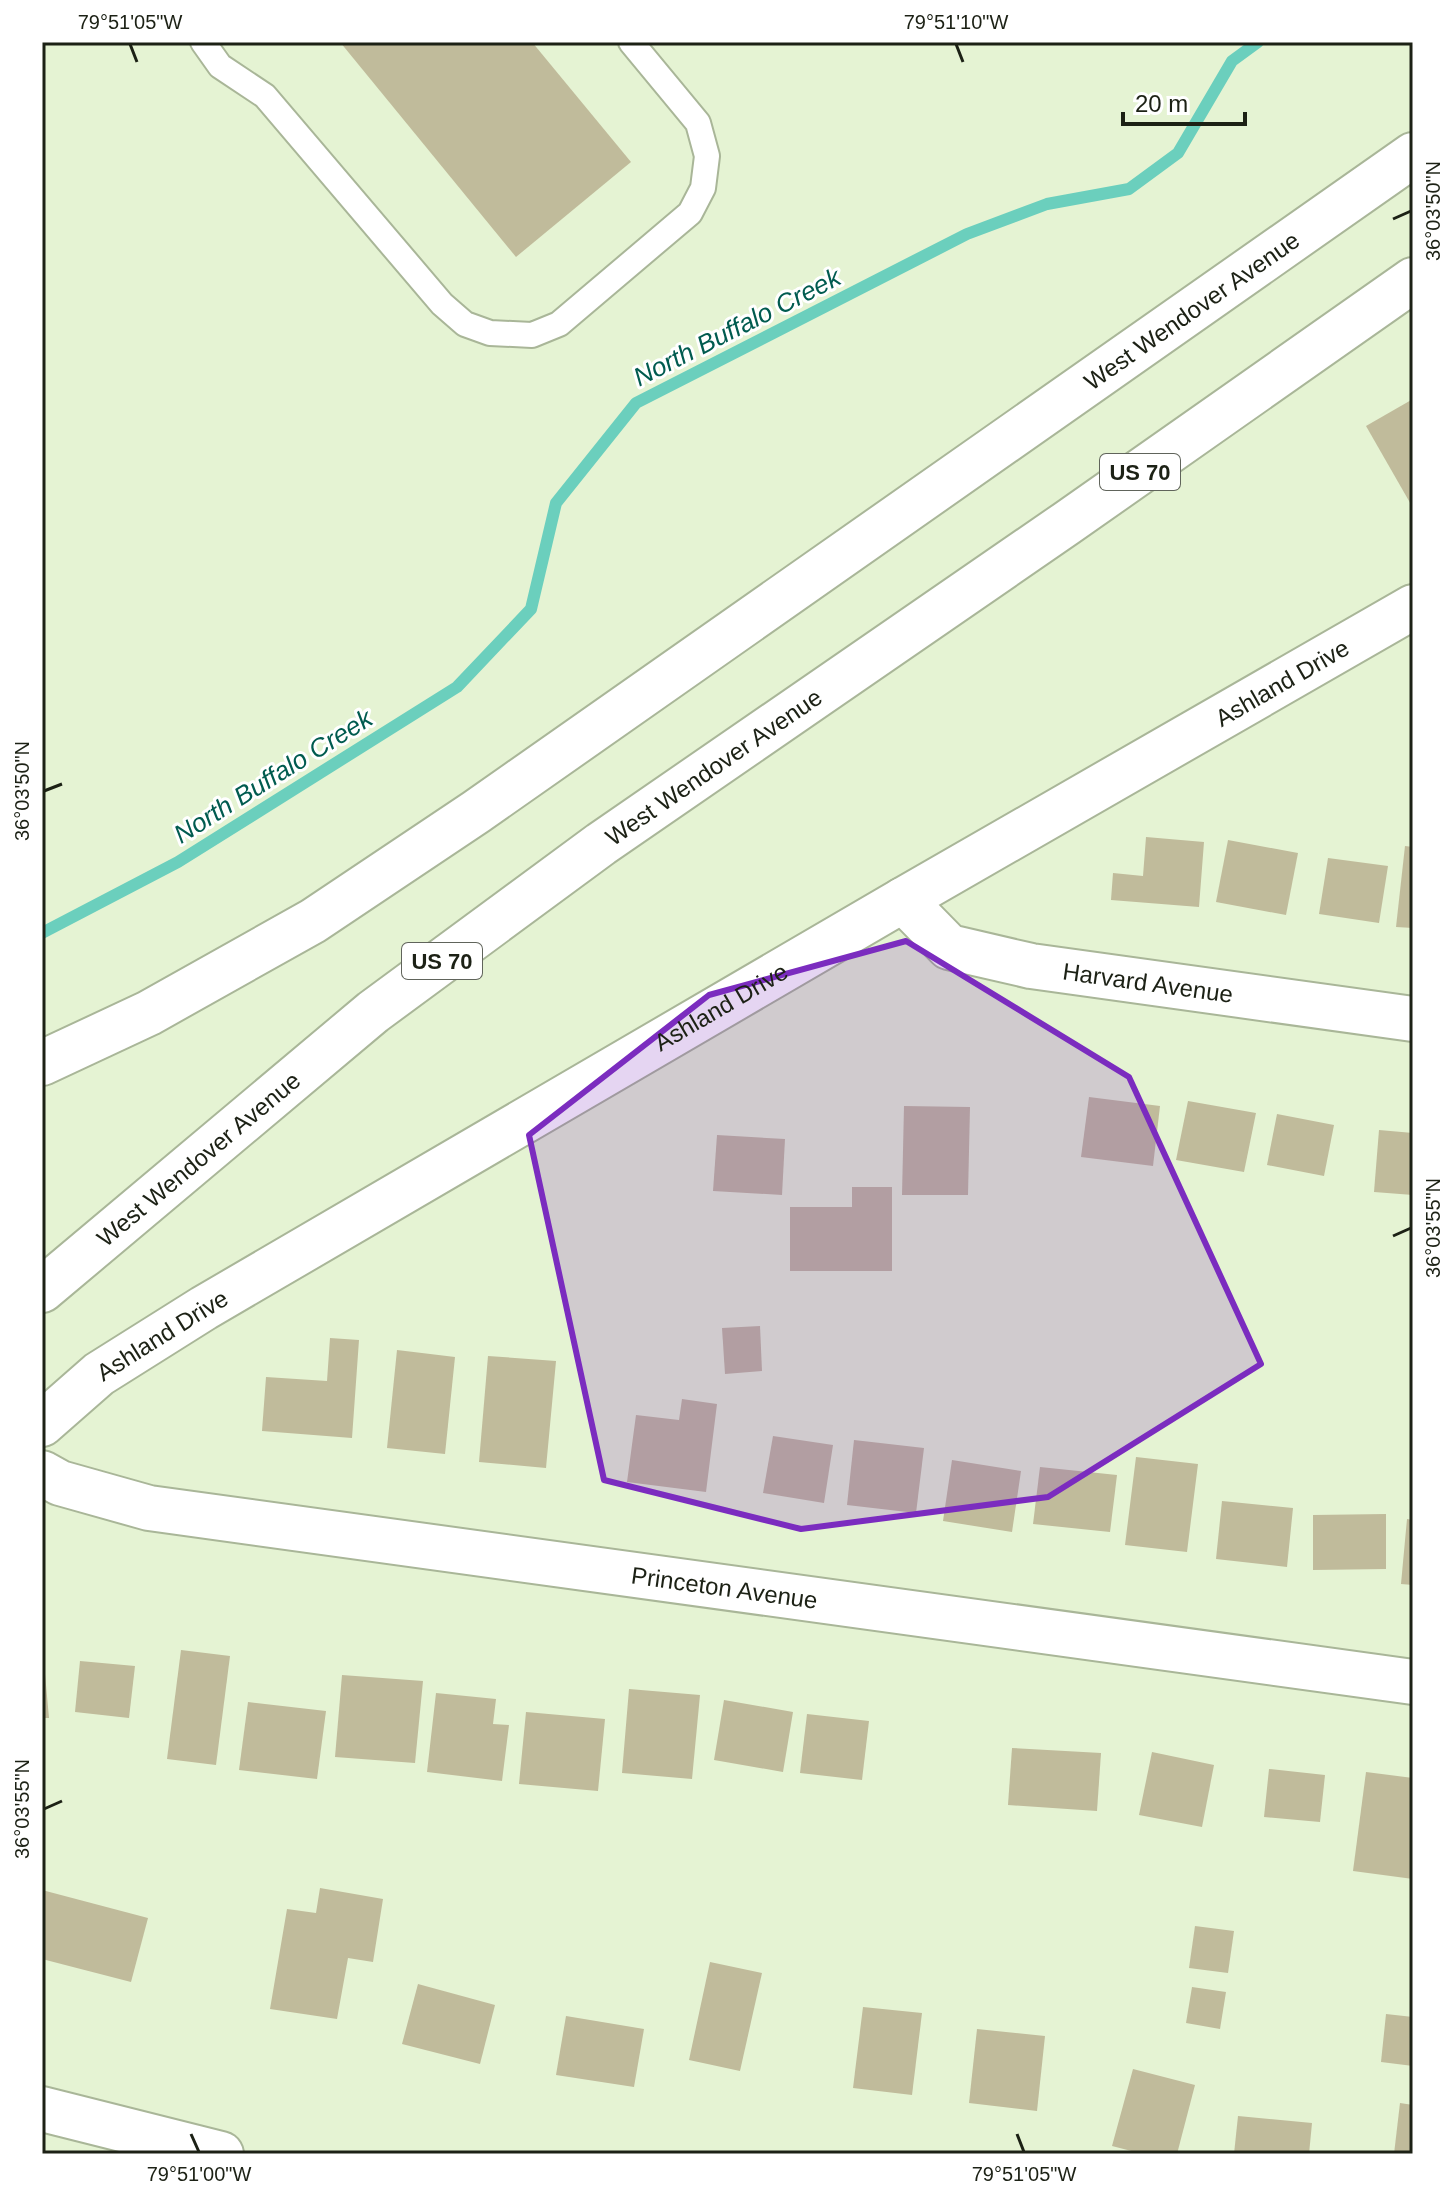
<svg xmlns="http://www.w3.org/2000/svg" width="1455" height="2196" font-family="Helvetica,sans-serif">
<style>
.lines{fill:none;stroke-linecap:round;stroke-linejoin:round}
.stream{stroke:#6bcfbd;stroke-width:12}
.building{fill:#c0bb9b}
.service-casing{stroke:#a9b698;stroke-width:28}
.minor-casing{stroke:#a9b698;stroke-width:48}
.motorway-casing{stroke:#a9b698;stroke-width:48}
.service{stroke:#fff;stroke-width:24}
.minor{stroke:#fff;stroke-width:44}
.motorway{stroke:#fff;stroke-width:44}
.marked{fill:#7b2cbf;fill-opacity:0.2;stroke:#7b2cbf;stroke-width:6;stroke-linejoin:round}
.ticks{fill:none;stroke:#1c2115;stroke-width:3}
.labels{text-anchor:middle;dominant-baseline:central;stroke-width:6;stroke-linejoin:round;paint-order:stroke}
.shield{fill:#fff;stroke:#60645b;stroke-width:2}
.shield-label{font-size:22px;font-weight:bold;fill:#1c2115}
.street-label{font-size:24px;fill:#1c2115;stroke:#fff}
.water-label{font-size:26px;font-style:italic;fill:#005b4f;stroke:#fff}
.neatline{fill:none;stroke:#1c2115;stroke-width:3}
.ticks-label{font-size:20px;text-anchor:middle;fill:#1c2115}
</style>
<rect width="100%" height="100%" fill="#e5f3d3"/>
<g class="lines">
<!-- stream -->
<path class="stream" d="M42,933l136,-71 279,-175 74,-78 25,-106 80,-100 331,-169 80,-30 82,-15 49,-36 54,-92 26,-19"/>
</g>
<!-- building -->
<g class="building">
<path d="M340,42h192l99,120 -115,95z"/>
<path d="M1413,399v109l-47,-82z"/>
<path d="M1146,837l58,5 -5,65 -88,-7 2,-27 30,3z"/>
<path d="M1228,840l70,13 -12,62 -70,-13z"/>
<path d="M1405,846l8,1v81l-17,-1z"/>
<path d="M1328,858l60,8 -9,57 -60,-9z"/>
<path d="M1089,1097l71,9 -7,60 -72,-9z"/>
<path d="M1188,1101l68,12 -12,59 -68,-12z"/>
<path d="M904,1106l66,1 -2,88h-66z"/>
<path d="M1277,1114l57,11 -10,51 -57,-11z"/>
<path d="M1379,1130l34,3v62l-39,-3z"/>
<path d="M717,1135l68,4 -3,56 -69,-4z"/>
<path d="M852,1187h40v84h-102v-64h62z"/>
<path d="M760,1326l2,45 -37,3 -3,-46z"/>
<path d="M330,1338l29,2 -7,98 -90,-7 4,-54 61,4z"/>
<path d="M397,1350l58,7 -10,97 -58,-6z"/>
<path d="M488,1356l68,5 -10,107 -67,-6z"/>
<path d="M682,1399l35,5 -11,88 -79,-10 9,-67 43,5z"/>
<path d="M773,1436l60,9 -9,58 -61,-10z"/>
<path d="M854,1440l70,8 -8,65 -69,-8z"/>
<path d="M1136,1457l62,7 -11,88 -62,-7z"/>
<path d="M952,1460l69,11 -9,61 -69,-11z"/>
<path d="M1040,1467l77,8 -7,57 -77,-8z"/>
<path d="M1222,1501l71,7 -6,59 -71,-8z"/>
<path d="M1386,1514v55l-73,1v-55z"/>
<path d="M1407,1519l6,1v65l-12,-1z"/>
<path d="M181,1650l49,6 -14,109 -49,-6z"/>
<path d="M80,1661l55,5 -6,52 -54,-6z"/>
<path d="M42,1663h2l5,55h-7z"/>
<path d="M342,1675l81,6 -8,82 -80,-6z"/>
<path d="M629,1689l71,6 -8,84 -70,-6z"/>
<path d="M436,1693l60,6 -3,25 16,1 -7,56 -75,-9z"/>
<path d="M724,1700l69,12 -10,60 -69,-12z"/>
<path d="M248,1702l78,9 -9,68 -78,-9z"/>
<path d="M526,1712l79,7 -7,72 -79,-7z"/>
<path d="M807,1714l62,7 -7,59 -62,-7z"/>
<path d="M1012,1748l89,5 -4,58 -89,-6z"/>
<path d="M1152,1752l62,13 -12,62 -63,-12z"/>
<path d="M1269,1769l56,6 -5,47 -56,-5z"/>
<path d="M1366,1772l47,6v101l-60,-8z"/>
<path d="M320,1888l63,11 -10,63 -25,-4 -11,61 -67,-10 17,-100 29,4z"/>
<path d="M42,1890l106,28 -17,64 -89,-23z"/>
<path d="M1195,1926l39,5 -6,42 -39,-5z"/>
<path d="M710,1962l52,11 -22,98 -51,-11z"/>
<path d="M418,1984l77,21 -15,59 -78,-20z"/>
<path d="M1192,1987l34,5 -6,37 -34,-6z"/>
<path d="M863,2007l59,6 -10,82 -59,-7z"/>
<path d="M1386,2014l27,3v49l-32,-4z"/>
<path d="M566,2016l78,13 -10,58 -78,-12z"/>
<path d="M977,2029l68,7 -8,75 -68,-8z"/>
<path d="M1133,2069l62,16 -18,69h-34l-31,-8z"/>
<path d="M1400,2103l13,2v49h-19z"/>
<path d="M1238,2116l74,7 -3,31h-75z"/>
</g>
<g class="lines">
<defs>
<path id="service" d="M203,42l17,24 45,30 177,208 23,20 25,9 42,2 27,-11 131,-111 13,-25 4,-32 -9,-33 -67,-81"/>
<g id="minor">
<path id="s1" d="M903,900l46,47 82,19 382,53"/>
<path id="s2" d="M42,1424l57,-50 105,-66 699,-408 510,-293"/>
<path id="s3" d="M42,1473l18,10 89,25 1264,174"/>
<path d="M42,2109l179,45"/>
</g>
<g id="motorway">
<path id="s4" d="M42,1063l107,-50 164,-92 163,-109 937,-657"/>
<path id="s5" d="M42,1290l331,-278 228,-168 466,-321 346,-243"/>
</g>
</defs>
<!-- service casing -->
<use href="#service" class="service-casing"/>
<!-- minor casing -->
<use href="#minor" class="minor-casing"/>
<!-- motorway casing -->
<use href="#motorway" class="motorway-casing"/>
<!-- service -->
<use href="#service" class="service"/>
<!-- minor -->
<use href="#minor" class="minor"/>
<!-- motorway -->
<use href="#motorway" class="motorway"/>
</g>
<!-- marked area -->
<path class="marked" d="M906,941l223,136 132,287 -213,133 -247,32 -197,-49 -75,-345 180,-140z"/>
<!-- ticks -->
<path class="ticks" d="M130,44l7,18M956,44l7,18M1393,219l18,-8M44,791l18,-7M1393,1236l18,-8M44,1809l18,-8M191,2134l8,18M1017,2134l7,18"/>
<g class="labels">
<!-- shield labels -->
<g class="shield">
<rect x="1100" y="454" width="80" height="36" rx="6"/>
<rect x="402" y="943" width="80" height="36" rx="6"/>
</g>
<g class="shield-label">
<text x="1140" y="472">US 70</text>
<text x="442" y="961">US 70</text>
</g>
<!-- street labels -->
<g class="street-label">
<text stroke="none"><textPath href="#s4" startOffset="1376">West Wendover Avenue</textPath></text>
<text stroke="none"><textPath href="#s2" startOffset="1446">Ashland Drive</textPath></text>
<text stroke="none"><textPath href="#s5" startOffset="852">West Wendover Avenue</textPath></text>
<text stroke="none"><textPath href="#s1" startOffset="268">Harvard Avenue</textPath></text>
<text stroke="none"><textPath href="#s2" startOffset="798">Ashland Drive</textPath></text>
<text stroke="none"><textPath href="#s5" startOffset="204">West Wendover Avenue</textPath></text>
<text stroke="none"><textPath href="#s2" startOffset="150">Ashland Drive</textPath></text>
<text stroke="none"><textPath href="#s3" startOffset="694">Princeton Avenue</textPath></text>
</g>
<!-- water labels -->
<g class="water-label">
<text transform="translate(737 327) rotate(-27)">North Buffalo Creek</text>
<text transform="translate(273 776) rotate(-32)">North Buffalo Creek</text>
</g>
</g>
<!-- border -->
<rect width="1455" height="2196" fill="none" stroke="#ffffff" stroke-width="88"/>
<!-- scale -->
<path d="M1123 112v12h122v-12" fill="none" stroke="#1c2115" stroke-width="4"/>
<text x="1135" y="112" font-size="24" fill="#1c2115" stroke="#ffffff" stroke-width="6" paint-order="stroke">20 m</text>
<rect x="44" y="44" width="1367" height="2108" class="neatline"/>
<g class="ticks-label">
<text x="130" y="29">79°51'05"W</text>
<text x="956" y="29">79°51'10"W</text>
<text transform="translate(1433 211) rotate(-90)" y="7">36°03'50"N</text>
<text transform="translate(22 791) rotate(-90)" y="7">36°03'50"N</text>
<text transform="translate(1433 1228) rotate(-90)" y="7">36°03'55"N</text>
<text transform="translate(22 1809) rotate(-90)" y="7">36°03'55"N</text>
<text x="199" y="2181">79°51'00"W</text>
<text x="1024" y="2181">79°51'05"W</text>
</g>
</svg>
